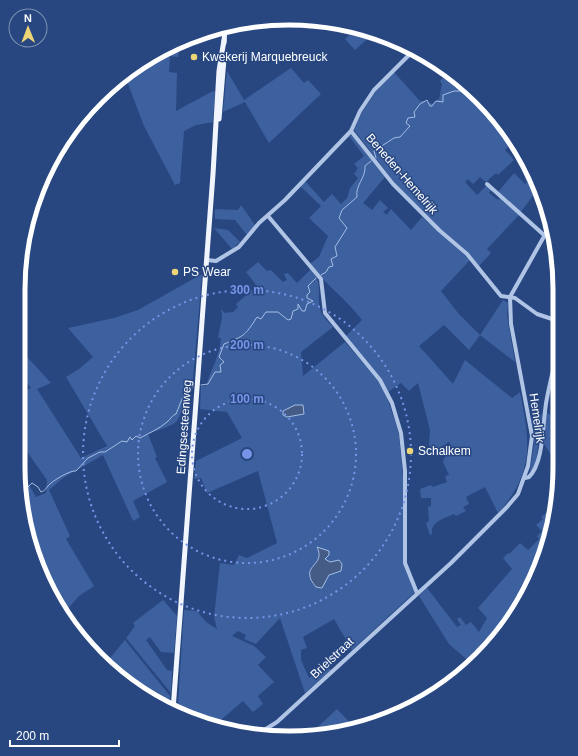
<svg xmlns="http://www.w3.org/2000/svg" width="578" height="756" font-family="Arial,sans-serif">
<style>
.green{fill:#3d609e}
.water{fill:#455c86;stroke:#a5bee6}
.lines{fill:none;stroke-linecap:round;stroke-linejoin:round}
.stream{stroke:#a5bee6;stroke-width:1}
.minor{stroke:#b0c4e6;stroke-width:4}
.major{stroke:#f1f5fd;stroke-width:5}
.ring{fill:none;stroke:#7795e8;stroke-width:2;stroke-dasharray:2 4}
.poi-dot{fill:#eed576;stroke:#284781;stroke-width:1.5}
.labels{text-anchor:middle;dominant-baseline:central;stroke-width:3;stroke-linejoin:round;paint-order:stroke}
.poi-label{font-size:12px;fill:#fff;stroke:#284781;text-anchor:start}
.street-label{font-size:12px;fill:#fff;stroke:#284781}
.rim{fill:none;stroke:#fff;stroke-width:5}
.centre{fill:#7795e8;stroke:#284781;stroke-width:2}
.ring-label{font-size:12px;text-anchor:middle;font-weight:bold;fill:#7795e8;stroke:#284781;stroke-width:3;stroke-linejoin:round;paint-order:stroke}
</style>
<rect width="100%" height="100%" fill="#284781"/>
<!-- green -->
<g class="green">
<path d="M357,28l17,5 -19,17 -10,-11z"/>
<path d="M179,48l-1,9 -8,-1 -1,16 8,1 -1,38 37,-20 2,1 -2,30 -17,3 -12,6 -4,52 -5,2 -31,-59 -19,-50 10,-9z"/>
<path d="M291,68l13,15 4,-3 13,14 -52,49 -24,-41 -22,10 4,-41 17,29z"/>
<path d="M393,71l27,30h6l6,3 7,-5 3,-15 -2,-3 6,-7 14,15 6,-3 15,12 34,42 -10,10 9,10 -16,15 -2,-2 -10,9 -6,-5 -7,7 -5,-5 -3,3 12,13 10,-10 4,5 -2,3 9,7 2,-2 19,17 -32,34 4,4 -12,13 -17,-19 -31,-26 -35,-37 -42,-54c9,-23 23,-41 39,-59z"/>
<path d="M352,135l33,42 -22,26 9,7 8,-10 8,8 -5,4 4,3 4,-6 20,21 11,-13 48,43 -29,31 17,22 22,22 23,-35 5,3 -1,13 8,46 -35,-27 -11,15 -25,-25 -25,21 34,38 12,-24 47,38 8,-6c10,50 15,80 -22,121l-13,-26 -19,10 3,7 -6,3 3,4 -10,5 -2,-2c-9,4 -24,8 -22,20l-2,1 -4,-12 3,-2 -1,-14 3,-1v-8h-10l-1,-9 11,-4 2,2 14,-5 -2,-6 4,-1 -6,-13 7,-19 -1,-1 -15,9 -5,-6 1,-15 -12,-47 -9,8 -8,-8 -13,9 -43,-55 17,-17c-15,-20 -36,-35 -52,-56l9,-7 9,-21 -19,-18 12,-12 -21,-20 5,-5 19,21 8,-8 9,10 6,-6 3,-10 8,-10 -4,-4 4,-6 -4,-4 10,-8 -15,-20z"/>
<path d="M514,173l11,11 2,-2 -2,-3 6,-6 10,19 -3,3 -3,-2 -15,20 -22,-21z"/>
<path d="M241,205l14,20 -8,10 -12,-15 -20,-1v-10l23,1z"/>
<path d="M214,228l14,2 12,12 -8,7z"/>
<path d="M258,262l9,9 4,-1 12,12 4,-2 -3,-6 4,-1 9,10 14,-14c13,16 5,23 9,40 2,7 8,12 13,18l-32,25 2,24 42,-34 34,39 7,14 10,29 3,12 4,41 1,85 11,30 -63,58 -18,-31 -31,18 4,11 -6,2v10l8,18 18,-12 4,4 -26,23 -25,-75 -24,26 -12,-5 2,-4 -8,-4 -6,5 22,10 12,11 -8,8 16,17 -16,14 5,8 -10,8 -10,-11c-11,9 -19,17 -30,25l-32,-13 -3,-9 6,-94 13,1 9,11 11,7 -3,-12 6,-54 14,2 5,-10 8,3 30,-15 -19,-72 -51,22 -6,-15 -7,1 2,-18 46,-23 -15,-26 -27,-3 1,-23h5c5,-17 14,-30 15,-48h-3c1,-10 6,-20 3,-29l4,4 8,-1 5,-5 -2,-3 21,-18 -11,-14z"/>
<path d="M202,274l-10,116c-9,9 -9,21 -15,31 -4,5 -22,10 -29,13l9,23 -2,1 12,24 -34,19 7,16 -7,4 -30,-66 -40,23 -14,12 21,46 -4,3 28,47 -15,10 -16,18 -9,-11 -27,-66 -6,-51 8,-1 7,12 10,-4 1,-13 -29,-41v-44l13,-7 -13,-18v-23l33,36 -14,6 44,69 26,-12 -41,-69 13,-8 14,-12 -25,-29 46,-10 24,-8z"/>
<path d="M546,412l12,8v45l-16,-24z"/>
<path d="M542,414l-6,49 -7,12 5,-31 -3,-25z"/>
<path d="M557,504l-15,56 -5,8 2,3c-18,33 -36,69 -66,94l-24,-21 -30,-48 8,-8 30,39 4,-2 -4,-6 3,-2 6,8 5,-3 8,10 8,-14 -9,-10 34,-39 -9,-11 5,-5 1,1 11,-11 8,7 11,-11 -2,-3 5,-5 -6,-6 7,-6 -2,-2 7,-6 1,1z"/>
<path d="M163,600l14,16 -3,37 -13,-1 -11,-15 -4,3 21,30 5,1 -1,22 -45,-55 9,-12 -2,-3z"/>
<path d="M125,640l45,56 -1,12 -15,-6 -49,-38z"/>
<path d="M337,709l19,20 -48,7z"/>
</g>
<!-- water -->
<g class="water">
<path d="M295,405h8l1,9 -17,3 -4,-2v-4z"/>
<path d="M317,547l12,4v4l-4,4 5,3 9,-2 3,4 -1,7 -12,4 -7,13 -6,-1c-2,-3 -6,-7 -6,-11 -3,-11 15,-13 7,-29z"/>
</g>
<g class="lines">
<!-- stream -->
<g class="stream">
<path d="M376,158l-2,-7 20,-13 6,-1 10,-11 -4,-3 2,-5 7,-1 -1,-5 6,-8 7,-4 3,6h2l4,-5 7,1v-7l11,-4h12l2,-4"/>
<path d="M321,275l5,-3 3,-5 4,-1 -2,-7 6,-3 -2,-9 12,-19 -8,-10 3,-8 15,-13c-2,-12 9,-19 8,-31l6,-5"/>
<path d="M201,385l7,-1 7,-12h6l-1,-7 4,-3 -5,-5 5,-13c20,-8 21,-8 33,-27l4,2 5,-7h12l10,8 3,-1 2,-8 5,-2v-5l4,7h3l2,-7 6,-3 -6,-3v-3l3,-3 -2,-6 8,-8"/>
<path d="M21,490l2,-3 3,2 6,-6 6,4 3,5c5,-2 4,-3 7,-6 4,-5 22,-16 28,-15l12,-13 12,-6h5l17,-11 5,1 3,-5 2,3 4,-4 4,2c9,-5 19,-9 27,-16 4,-3 5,-7 9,-8l8,-20 10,-8"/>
</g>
<!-- minor -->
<g class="minor">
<path d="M351,131l42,53 46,46 28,24 34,42 14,2 22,16 21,7"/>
<path d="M487,184l57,51"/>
<path d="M268,216l53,63 4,34 55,67 12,23 9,30 4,38v92l12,30"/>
<path d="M207,260l9,1 23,-14 20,-24 26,-23 66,-69 9,-20 14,-21 40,-40"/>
<path d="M525,478l4,-1c16,-16 13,-57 18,-79 3,-16 7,-32 11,-48"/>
<path d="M258,734l19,-12 174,-159 56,-56 11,-13 10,-28 4,-30 -21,-112 -1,-27 41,-73"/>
</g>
<!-- major -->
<g class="major">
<path d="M224,43l1,-16"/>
<path d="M219,119l5,-60"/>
<path d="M173,710l40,-536 6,-103 5,-31"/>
</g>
</g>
<!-- distance rings -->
<g class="ring">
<circle cx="247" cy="454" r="55"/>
<circle cx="247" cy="454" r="109"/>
<circle cx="247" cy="454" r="164"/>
</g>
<!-- markers -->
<g class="poi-dot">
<circle cx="194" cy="57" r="4"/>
<circle cx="175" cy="272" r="4"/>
<circle cx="410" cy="451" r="4"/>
</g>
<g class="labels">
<!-- poi labels -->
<g class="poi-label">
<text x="202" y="57">Kwekerij Marquebreuck</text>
<text x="183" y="272">PS Wear</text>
<text x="418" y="451">Schalkem</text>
</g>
<!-- street labels -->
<g class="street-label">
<text transform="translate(402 174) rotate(49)">Beneden-Hemelrijk</text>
<text transform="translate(537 418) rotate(82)">Hemelrijk</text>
<text transform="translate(184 427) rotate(-86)">Edingsesteenweg</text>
<text transform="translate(332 658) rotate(-43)">Brielstraat</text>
</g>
</g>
<!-- crop -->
<path d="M0 0H578V756H0ZM289 25H289A264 264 0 0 1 553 289V467A264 264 0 0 1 289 731H289A264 264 0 0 1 25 467V289A264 264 0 0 1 289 25Z" fill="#284781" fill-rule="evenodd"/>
<path class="rim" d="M289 25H289A264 264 0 0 1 553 289V467A264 264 0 0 1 289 731H289A264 264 0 0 1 25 467V289A264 264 0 0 1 289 25Z"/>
<circle cx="247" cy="454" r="6" class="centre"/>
<g class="ring-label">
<text x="247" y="294">300 m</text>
<text x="247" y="349">200 m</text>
<text x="247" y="403">100 m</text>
</g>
<!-- north arrow -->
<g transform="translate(28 28) rotate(359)"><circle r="19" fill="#284781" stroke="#7e91b3"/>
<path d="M0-3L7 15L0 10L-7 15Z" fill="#eed576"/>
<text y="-6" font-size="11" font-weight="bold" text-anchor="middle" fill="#ffffff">N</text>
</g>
<!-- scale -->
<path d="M10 740v6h109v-6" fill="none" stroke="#ffffff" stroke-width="2"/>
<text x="16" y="740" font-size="12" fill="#ffffff" stroke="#284781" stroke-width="3" paint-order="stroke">200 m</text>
</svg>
